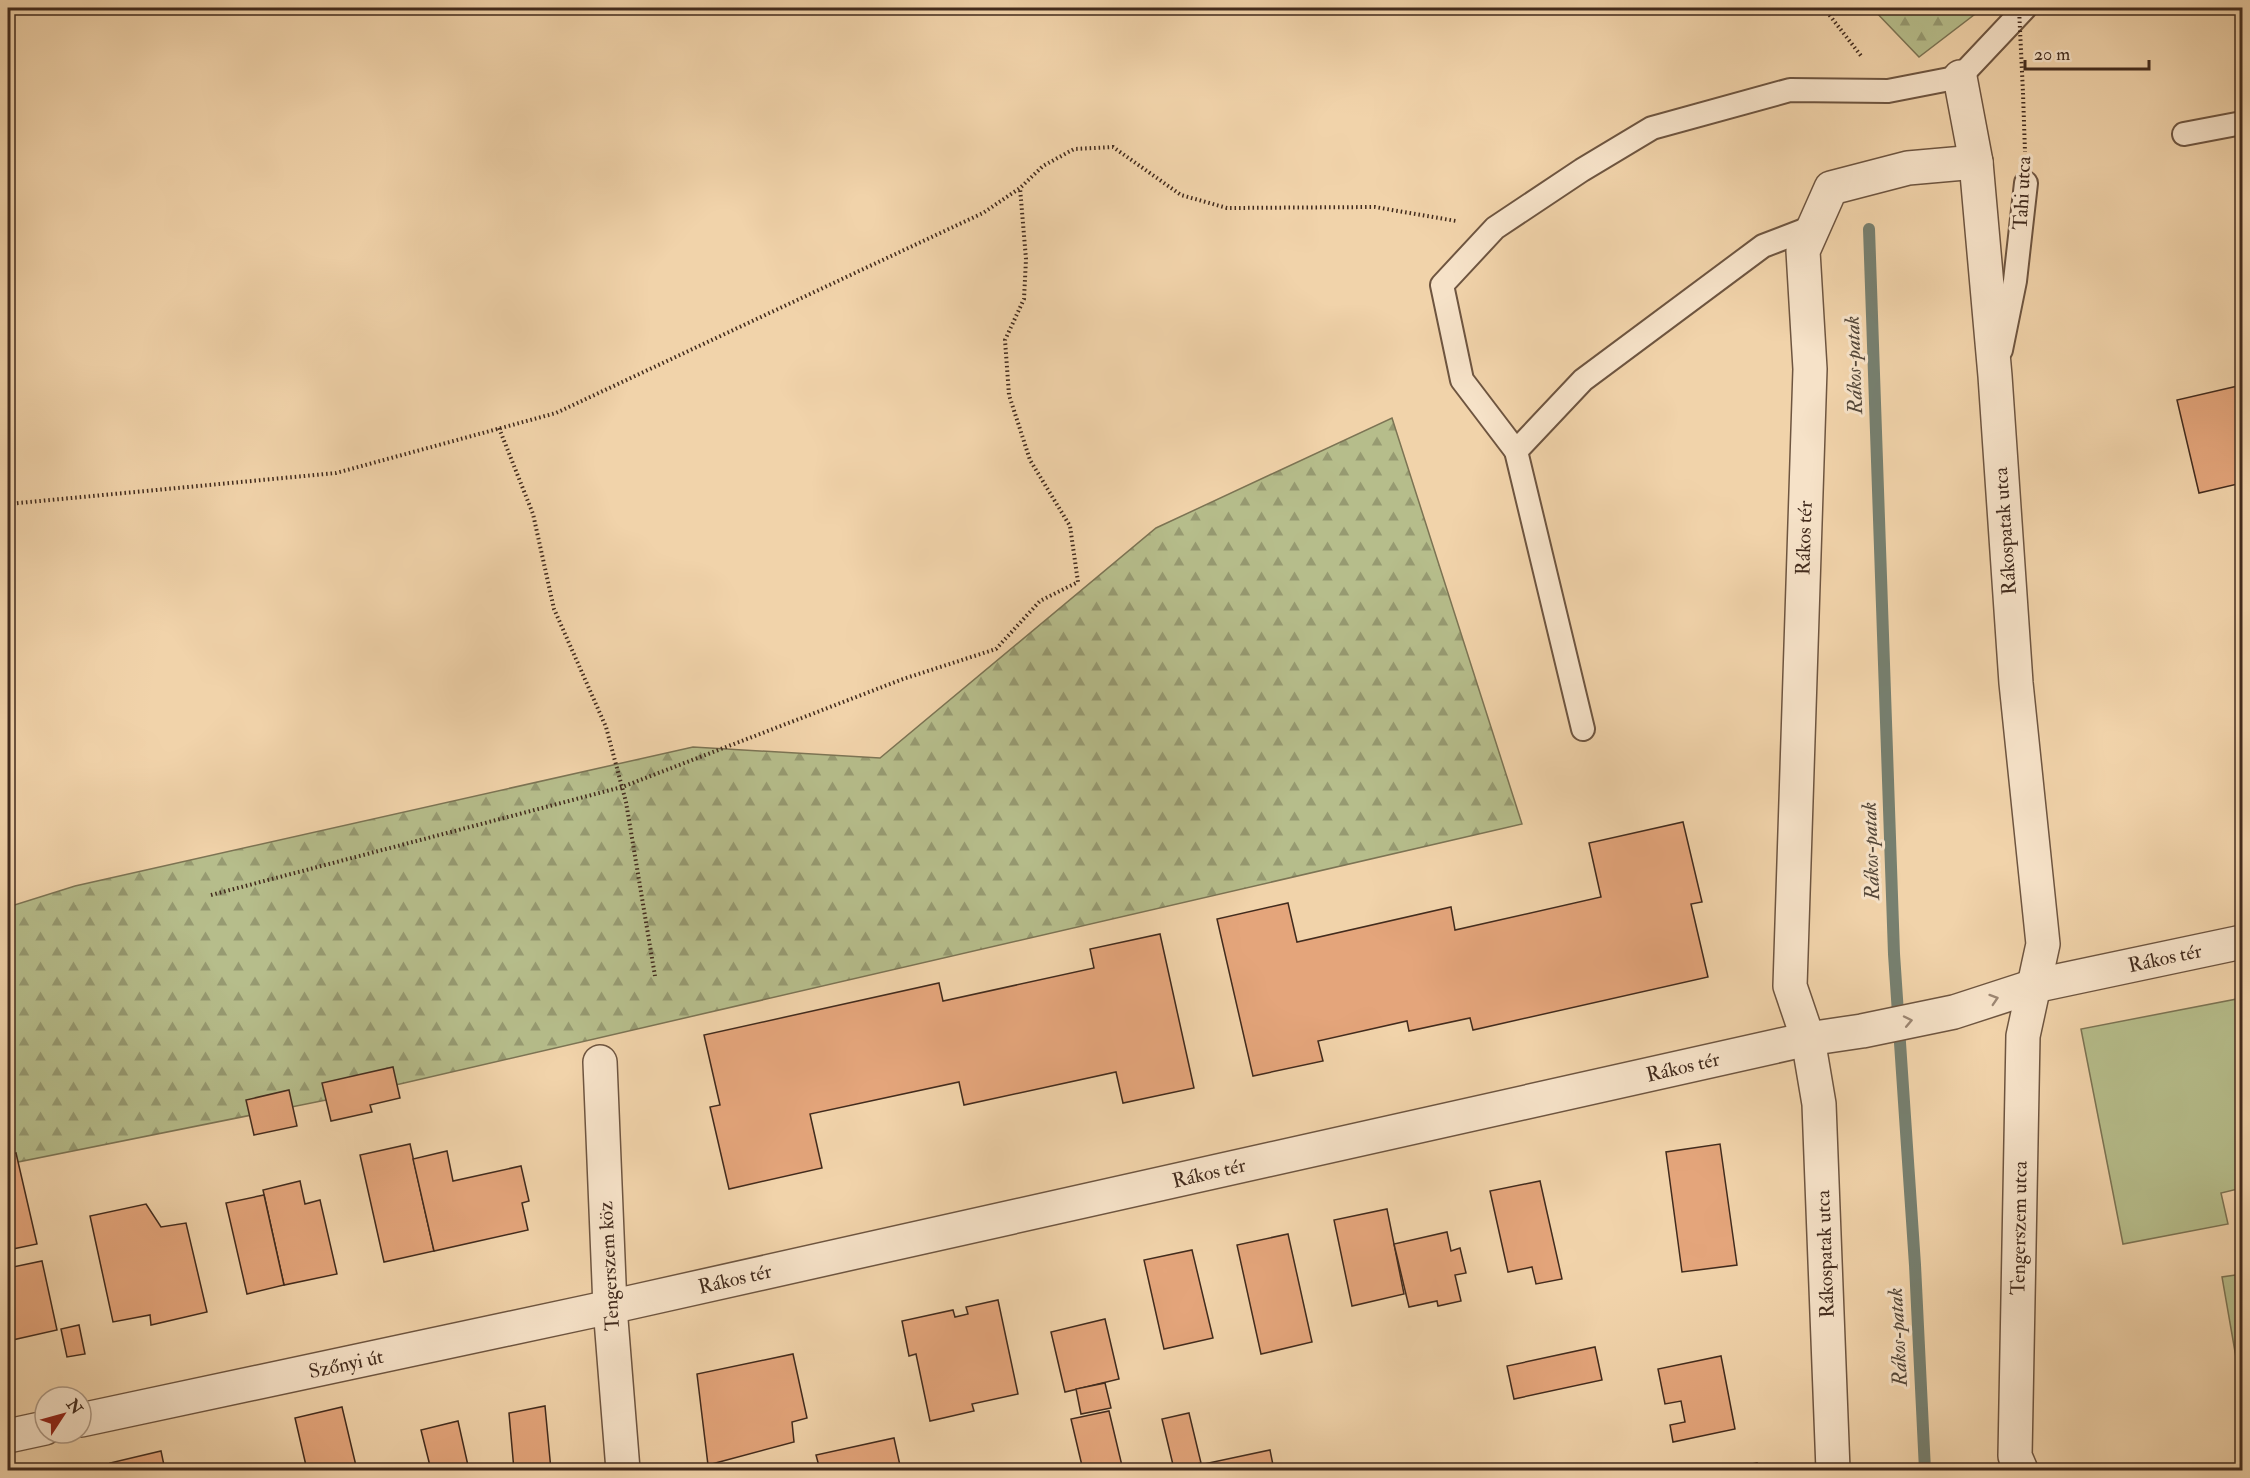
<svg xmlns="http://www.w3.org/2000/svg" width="2250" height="1478" font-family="'IM FELL Double Pica',serif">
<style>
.forest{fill:url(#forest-firs);stroke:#7c7454;stroke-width:1.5}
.green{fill:#b6bd8b;stroke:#7c7454;stroke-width:1.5}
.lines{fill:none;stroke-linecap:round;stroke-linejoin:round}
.stream{stroke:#778070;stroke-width:12}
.building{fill:#e4a57b;stroke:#422b1d;stroke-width:1.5}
.service-casing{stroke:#6e5540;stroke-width:26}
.minor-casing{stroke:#6e5540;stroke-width:36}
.path{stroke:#422b1d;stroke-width:4;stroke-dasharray:1.5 3;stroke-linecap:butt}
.service{stroke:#f6e2c8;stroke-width:22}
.minor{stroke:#f6e2c8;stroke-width:33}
.path-bridge{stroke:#422b1d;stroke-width:4;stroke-dasharray:1.5 3;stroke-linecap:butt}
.oneway{stroke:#9c8672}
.labels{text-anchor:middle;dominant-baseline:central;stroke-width:6;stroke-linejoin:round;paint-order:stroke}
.street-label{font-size:20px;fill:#422b1d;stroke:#f6e2c8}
.water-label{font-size:21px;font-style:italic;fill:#544739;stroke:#f6e2c8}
</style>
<defs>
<pattern id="forest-firs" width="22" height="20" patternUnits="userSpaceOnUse" patternTransform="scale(1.5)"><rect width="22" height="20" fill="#b6bd8b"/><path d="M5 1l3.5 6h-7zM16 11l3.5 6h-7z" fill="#969a71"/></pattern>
</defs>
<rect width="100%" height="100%" fill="#f1d3aa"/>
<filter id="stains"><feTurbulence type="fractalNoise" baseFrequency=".00333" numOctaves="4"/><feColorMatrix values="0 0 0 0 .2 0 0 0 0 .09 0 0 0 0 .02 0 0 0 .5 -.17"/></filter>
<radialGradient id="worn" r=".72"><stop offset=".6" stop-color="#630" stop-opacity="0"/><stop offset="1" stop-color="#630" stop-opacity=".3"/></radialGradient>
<!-- forest -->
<g class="forest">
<path d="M1872,8h111l-64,49z"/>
<path d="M1392,418l130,406 -1161,269 -353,71v-257l67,-21 618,-139 187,11 276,-230z"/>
</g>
<!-- green -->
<g class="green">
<path d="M2242,998v190l-21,5 7,31 -105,20 -42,-215z"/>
<path d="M2242,1274v118l-20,-115z"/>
</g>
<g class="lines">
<!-- stream -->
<path class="stream" d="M1869,229l25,725 21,311 10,205"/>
</g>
<!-- building -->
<g class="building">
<path d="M2242,385v98l-43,10 -22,-93z"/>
<path d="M1683,822l19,80 -11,2 17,73 -235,53 -3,-12 -61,13 -2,-10 -89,20 5,20 -70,15 -36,-157 71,-16 9,39 154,-35 4,23 146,-33 -12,-54z"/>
<path d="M1160,934l34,154 -71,15 -7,-31 -152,33 -5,-23 -149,32 12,54 -93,21 -19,-82 10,-2 -16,-70 235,-52 4,18 151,-33 -4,-19z"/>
<path d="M393,1067l7,31 -30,7 2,7 -41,9 -9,-38z"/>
<path d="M289,1090l8,36 -43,9 -8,-35z"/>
<path d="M410,1144l24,107 -50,11 -24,-107z"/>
<path d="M1720,1144l17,121 -55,7 -16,-120z"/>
<path d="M447,1151l6,30 68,-15 8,35 -7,2 6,27 -94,21 -21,-92z"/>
<path d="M16,1153l21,91 -29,6v-95z"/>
<path d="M300,1181l5,23 15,-4 17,74 -53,11 -21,-95z"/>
<path d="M1540,1181l22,98 -26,5 -4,-17 -24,5 -18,-81z"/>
<path d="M264,1195l20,90 -37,9 -21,-91z"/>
<path d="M146,1204l15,23 25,-4 21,89 -56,13 -1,-10 -37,7 -23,-106z"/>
<path d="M1387,1209l17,85 -52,12 -18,-86z"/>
<path d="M1447,1232l4,19 9,-3 6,25 -11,2 6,26 -23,5 -1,-5 -28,6 -15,-63z"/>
<path d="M1288,1234l24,108 -51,12 -24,-109z"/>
<path d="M1192,1250l21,88 -49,11 -20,-89z"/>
<path d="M42,1261l15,69 -49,11v-73z"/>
<path d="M998,1300l20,94 -46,10 2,7 -44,10 -14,-67 -7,2 -7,-35 51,-11 2,7 13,-3 -2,-7z"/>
<path d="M1105,1319l14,60 -54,13 -14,-60z"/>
<path d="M79,1325l6,29 -18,3 -6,-28z"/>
<path d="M1595,1347l7,33 -88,19 -7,-33z"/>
<path d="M793,1354l14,64 -15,4 2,20 -86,23 -11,-91z"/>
<path d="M1721,1356l14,73 -62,13 -3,-17 15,-3 -4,-21 -16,3 -7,-35z"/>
<path d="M1105,1383l6,25 -30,6 -5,-25z"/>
<path d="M545,1406l6,64h-37l-5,-57z"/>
<path d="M342,1407l15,63h-50l-12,-52z"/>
<path d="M1109,1411l14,59h-40l-12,-51z"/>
<path d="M1189,1413l12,50 -27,6 -12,-50z"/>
<path d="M458,1421l11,49h-38l-10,-40z"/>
<path d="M894,1438l7,32h-81l-4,-15z"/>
<path d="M1270,1450l4,20h-74l-1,-5z"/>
<path d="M161,1451l4,19h-53l-2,-7z"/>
<path d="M1757,1463v7h-34z"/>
<path d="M1199,1465l1,5h-26z"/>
</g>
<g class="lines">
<defs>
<g id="service">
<path d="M2184,134l58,-11"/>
<path d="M2001,350l14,-69 11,-98"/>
<path d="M1516,451l-54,-71 -20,-95 53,-57 87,-58 70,-42 138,-38 98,1 72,-14 65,-69"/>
<path d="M1583,729l-67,-278 67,-71 180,-134 52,-20"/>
</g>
<g id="minor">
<path d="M1960,77l16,85 19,214 21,307 27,261 -20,92 -8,420 6,14"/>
<path d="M600,1062l10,245 13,163"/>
<path d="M81,1420l529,-113 1198,-268 54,-8 92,-19 80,-26 208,-44"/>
<path d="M8,1436l37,-8"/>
<path d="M1833,1470l-14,-366 -11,-65 -18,-53 20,-617 -7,-118 28,-63 77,-20 68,-6"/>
</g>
</defs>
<!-- service casing -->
<use href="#service" class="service-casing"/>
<!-- minor casing -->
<use href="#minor" class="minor-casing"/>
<!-- path -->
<g class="path">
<path d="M1824,8l38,49"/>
<path d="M2023,93l2,59"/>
<path d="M499,428l34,86 21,95 52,118 20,75 29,174"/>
<path d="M8,504l328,-31 220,-60 427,-200 37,-25 23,-22 31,-17 39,-2 68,48 46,13 148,-1 81,14"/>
<path d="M211,895l411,-108 281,-108 93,-30 44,-48 38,-19 -8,-56 -40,-66 -21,-65 -4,-55 19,-41 2,-40 -6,-71"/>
</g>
<!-- service -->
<use href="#service" class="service"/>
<!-- minor -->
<use href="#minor" class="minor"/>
<!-- path-bridge -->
<path class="path-bridge" d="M2019,8l4,85"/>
</g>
<!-- one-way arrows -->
<defs><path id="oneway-chevron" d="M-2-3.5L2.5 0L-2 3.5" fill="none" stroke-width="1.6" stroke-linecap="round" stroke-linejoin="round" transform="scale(1.5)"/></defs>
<g class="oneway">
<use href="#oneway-chevron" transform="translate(1994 999) rotate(-18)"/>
<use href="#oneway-chevron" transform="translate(1908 1021) rotate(-12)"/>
</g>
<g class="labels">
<!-- street labels -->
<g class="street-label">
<text transform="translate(2022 193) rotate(-87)">Tahi utca</text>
<text transform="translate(2005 531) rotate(-94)">Rákospatak utca</text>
<text transform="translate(1804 538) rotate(-88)">Rákos tér</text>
<text transform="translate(2165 958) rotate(-12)">Rákos tér</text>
<text transform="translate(1683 1067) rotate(-13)">Rákos tér</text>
<text transform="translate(1209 1173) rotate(-13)">Rákos tér</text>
<text transform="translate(2019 1228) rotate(-89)">Tengerszem utca</text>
<text transform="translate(1825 1254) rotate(-92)">Rákospatak utca</text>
<text transform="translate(609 1266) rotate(-93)">Tengerszem köz</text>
<text transform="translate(735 1279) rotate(-13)">Rákos tér</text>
<text transform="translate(346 1364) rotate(-12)">Szőnyi út</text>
</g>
<!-- water labels -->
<g class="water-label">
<text transform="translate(1854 365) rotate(-92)">Rákos-patak</text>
<text transform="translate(1871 851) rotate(-92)">Rákos-patak</text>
<text transform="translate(1898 1337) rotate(-93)">Rákos-patak</text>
</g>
</g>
<!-- margin -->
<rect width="2250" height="1478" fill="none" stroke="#f1d3aa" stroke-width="30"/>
<rect x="9" y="9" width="2232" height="1460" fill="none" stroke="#422b1d" stroke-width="3"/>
<rect x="15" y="15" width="2220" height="1448" fill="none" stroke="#422b1d" stroke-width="1.5"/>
<!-- north arrow -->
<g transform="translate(63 1415) rotate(54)"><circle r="28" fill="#f6e2c8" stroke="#ae9984" stroke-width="1.5"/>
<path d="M0-4.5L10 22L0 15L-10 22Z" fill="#8f2418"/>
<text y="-9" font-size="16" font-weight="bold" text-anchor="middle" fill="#422b1d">N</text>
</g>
<!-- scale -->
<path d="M2025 60v9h124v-9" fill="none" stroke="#422b1d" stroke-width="3"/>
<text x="2034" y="60" font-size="18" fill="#422b1d" stroke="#f6e2c8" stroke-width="4.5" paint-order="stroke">20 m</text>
<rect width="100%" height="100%" filter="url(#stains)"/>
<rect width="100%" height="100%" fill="url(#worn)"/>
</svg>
